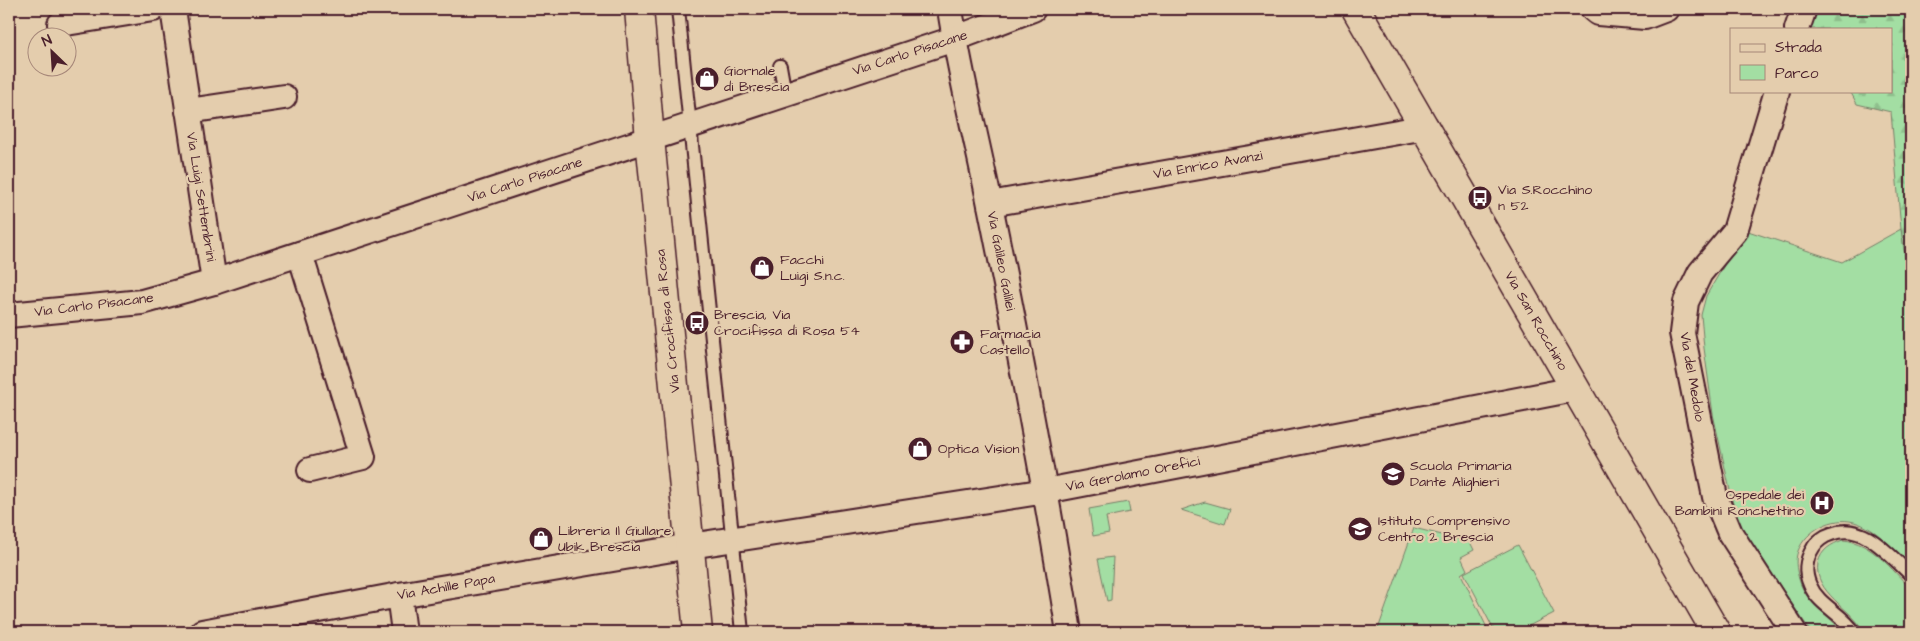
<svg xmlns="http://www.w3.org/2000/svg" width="1920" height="641" font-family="'Architects Daughter',sans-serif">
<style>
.green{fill:#a3dea3;stroke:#767e67}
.forest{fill:url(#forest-firs);stroke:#767e67}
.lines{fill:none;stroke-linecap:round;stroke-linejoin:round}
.service-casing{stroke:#4a1f2b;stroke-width:16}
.minor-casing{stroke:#4a1f2b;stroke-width:28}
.tertiary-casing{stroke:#4a1f2b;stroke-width:31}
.service{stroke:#e4cdad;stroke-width:12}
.minor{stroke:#e4cdad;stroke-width:24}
.tertiary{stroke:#e4cdad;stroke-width:28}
.labels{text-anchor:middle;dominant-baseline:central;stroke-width:4.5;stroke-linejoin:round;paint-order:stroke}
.street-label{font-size:14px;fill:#4a1f2b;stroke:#e4cdad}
.poi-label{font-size:14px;fill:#4a1f2b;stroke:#e4cdad;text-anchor:start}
</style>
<defs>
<pattern id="forest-firs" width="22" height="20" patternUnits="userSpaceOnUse" patternTransform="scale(1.25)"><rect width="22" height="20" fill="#a3dea3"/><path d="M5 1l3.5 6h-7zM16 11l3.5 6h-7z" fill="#8ebe8c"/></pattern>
</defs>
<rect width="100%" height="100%" fill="#e4cdad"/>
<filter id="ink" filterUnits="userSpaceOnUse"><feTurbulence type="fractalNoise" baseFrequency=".02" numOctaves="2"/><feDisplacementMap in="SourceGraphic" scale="10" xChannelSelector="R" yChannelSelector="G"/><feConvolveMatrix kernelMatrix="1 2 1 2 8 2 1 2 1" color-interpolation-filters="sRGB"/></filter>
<g filter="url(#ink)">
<!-- green -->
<g class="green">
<path d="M1901,229l10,65v272c-16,-15 -34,-38 -57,-44 -21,-6 -48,8 -56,29 -4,10 -1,23 3,34 8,21 28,30 42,47h-32l-65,-97 -11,-22 -22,-99 -9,-66 -3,-33 5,-19 39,-66 97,32z"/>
<path d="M1128,502l2,10 -24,5 3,16 -16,3 -4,-27z"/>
<path d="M1205,502l25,7 -5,15 -44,-14z"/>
<path d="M1414,528l56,14 4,8 -13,7 6,13 -6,4 28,58h-112z"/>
<path d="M1843,540c29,2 49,30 68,49v43h-47c-12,-24 -51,-39 -46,-69 3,-13 13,-19 25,-23z"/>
<path d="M1518,545l36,68 -37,19h-22l-31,-59z"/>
<path d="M1113,557l-2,43 -4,1 -9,-42z"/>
</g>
<!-- forest -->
<path class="forest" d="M1814,9h97v285l-10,-65 -10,-117 -34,-8 -7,-13h41v-62h-85z"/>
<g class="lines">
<defs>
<g id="service">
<path d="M678,9l64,623"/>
<path d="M780,66l5,28"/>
<path d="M1854,632c-11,-18 -36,-27 -44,-47 -6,-13 -4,-26 3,-37 3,-6 11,-12 18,-14 32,-13 58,21 80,41"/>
</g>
<g id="minor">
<path d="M173,9l41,273"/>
<path d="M950,9c10,66 27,131 40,196 29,142 56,284 79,427"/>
<path d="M1593,9l5,4 47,4 21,-8"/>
<path d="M60,24l93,-15"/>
<path d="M1797,29l7,-20"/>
<path d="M1777,91l-42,140 -35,42 -14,29 -4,31 33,164 15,36 64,99"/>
<path d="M188,111l96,-14"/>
<path d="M990,204l436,-77"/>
<path d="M300,254l63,203 -53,13"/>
<path d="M9,315l133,-13 72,-20 740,-243 79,-30"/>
<path d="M399,595l5,37"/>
<path d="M202,632l197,-37 291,-49 356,-55 529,-102"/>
</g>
<g id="tertiary">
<path d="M639,9l11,130 48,493"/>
<path d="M1356,9l360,623"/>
</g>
</defs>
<!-- service casing -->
<use href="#service" class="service-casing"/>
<!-- minor casing -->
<use href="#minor" class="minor-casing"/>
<!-- tertiary casing -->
<use href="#tertiary" class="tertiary-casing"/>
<!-- service -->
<use href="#service" class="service"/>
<!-- minor -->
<use href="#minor" class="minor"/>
<!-- tertiary -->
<use href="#tertiary" class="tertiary"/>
</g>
</g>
<!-- icons -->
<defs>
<symbol id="shop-disc" viewBox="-11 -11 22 22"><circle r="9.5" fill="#4a1f2b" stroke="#e4cdad"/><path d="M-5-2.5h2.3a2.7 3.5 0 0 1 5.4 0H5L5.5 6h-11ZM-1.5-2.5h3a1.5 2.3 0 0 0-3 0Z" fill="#fff"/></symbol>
<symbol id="bus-disc" viewBox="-11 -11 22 22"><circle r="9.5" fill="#4a1f2b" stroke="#e4cdad"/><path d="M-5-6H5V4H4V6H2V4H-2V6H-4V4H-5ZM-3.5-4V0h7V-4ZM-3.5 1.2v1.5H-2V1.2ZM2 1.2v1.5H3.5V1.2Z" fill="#fff"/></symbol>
<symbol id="pharmacy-disc" viewBox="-11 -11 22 22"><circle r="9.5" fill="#4a1f2b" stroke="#e4cdad"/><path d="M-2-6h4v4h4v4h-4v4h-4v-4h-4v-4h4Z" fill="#fff"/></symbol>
<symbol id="school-disc" viewBox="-11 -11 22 22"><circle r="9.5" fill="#4a1f2b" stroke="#e4cdad"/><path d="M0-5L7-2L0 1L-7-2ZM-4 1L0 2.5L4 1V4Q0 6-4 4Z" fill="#fff"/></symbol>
<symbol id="hospital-disc" viewBox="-11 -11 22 22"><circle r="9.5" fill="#4a1f2b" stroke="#e4cdad"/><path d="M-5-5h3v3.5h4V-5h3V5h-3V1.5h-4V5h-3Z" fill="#fff"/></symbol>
</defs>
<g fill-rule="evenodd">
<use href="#shop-disc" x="693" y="65" width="28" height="28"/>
<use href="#bus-disc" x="1466" y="184" width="28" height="28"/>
<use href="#shop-disc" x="748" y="254" width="28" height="28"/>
<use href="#bus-disc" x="683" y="309" width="28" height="28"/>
<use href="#pharmacy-disc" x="948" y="328" width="28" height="28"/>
<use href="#shop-disc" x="906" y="435" width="28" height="28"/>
<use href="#school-disc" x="1379" y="460" width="28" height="28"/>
<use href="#hospital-disc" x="1808" y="489" width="28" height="28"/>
<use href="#school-disc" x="1346" y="515" width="28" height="28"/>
<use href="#shop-disc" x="527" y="525" width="28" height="28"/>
</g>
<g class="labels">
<!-- street labels -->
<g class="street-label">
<text transform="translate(910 53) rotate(-18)">Via Carlo Pisacane</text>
<text transform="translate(1208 165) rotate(-10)">Via Enrico Avanzi</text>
<text transform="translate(525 180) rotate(-18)">Via Carlo Pisacane</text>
<text transform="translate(201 197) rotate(81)">Via Luigi Settembrini</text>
<text transform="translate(1001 261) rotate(79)">Via Galileo Galilei</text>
<text transform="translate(94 305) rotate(-7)">Via Carlo Pisacane</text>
<text transform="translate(668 321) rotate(-96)">Via Crocifissa di Rosa</text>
<text transform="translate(1536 321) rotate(60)">Via San Rocchino</text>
<text transform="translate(1692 377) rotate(80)">Via del Medolo</text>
<text transform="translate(1133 474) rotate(-11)">Via Gerolamo Orefici</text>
<text transform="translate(446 587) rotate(-10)">Via Achille Papa</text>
</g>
<!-- poi labels -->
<g class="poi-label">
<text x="724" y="71">Giornale<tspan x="724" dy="16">di Brescia</tspan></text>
<text x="1498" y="190">Via S.Rocchino<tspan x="1498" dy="16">n 52</tspan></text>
<text x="780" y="260">Facchi<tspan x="780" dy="16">Luigi S.n.c.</tspan></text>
<text x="714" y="315">Brescia, Via<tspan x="714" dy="16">Crocifissa di Rosa 54</tspan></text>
<text x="980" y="334">Farmacia<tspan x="980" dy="16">Castello</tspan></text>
<text x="938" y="449">Optica Vision</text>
<text x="1410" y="466">Scuola Primaria<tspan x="1410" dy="16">Dante Alighieri</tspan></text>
<text x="1804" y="495" text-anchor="end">Ospedale dei<tspan x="1804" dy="16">Bambini Ronchettino</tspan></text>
<text x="1378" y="521">Istituto Comprensivo<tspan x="1378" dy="16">Centro 2 Brescia</tspan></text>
<text x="558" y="531">Libreria Il Giullare<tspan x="558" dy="16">Ubik Brescia</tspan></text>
</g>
</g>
<!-- margin -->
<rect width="1920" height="641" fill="none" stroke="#e4cdad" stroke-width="30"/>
<rect x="15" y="15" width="1890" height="611" fill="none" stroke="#4a1f2b" stroke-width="2" filter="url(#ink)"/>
<!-- legend -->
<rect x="1730" y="28" width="162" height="65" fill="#e4cdad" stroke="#a68779"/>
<rect x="1740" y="44" width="25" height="8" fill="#e4cdad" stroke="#a68779"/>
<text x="1775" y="52" font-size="15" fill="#4a1f2b">Strada</text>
<rect x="1740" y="65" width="25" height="15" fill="#a3dea3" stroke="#a68779"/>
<text x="1775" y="78" font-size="15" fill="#4a1f2b">Parco</text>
<!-- north arrow -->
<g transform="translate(52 52) rotate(335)"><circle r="24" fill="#e4cdad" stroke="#a68779"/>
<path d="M0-4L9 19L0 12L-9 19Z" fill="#4a1f2b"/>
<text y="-8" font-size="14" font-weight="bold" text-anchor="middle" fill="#4a1f2b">N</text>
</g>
</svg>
